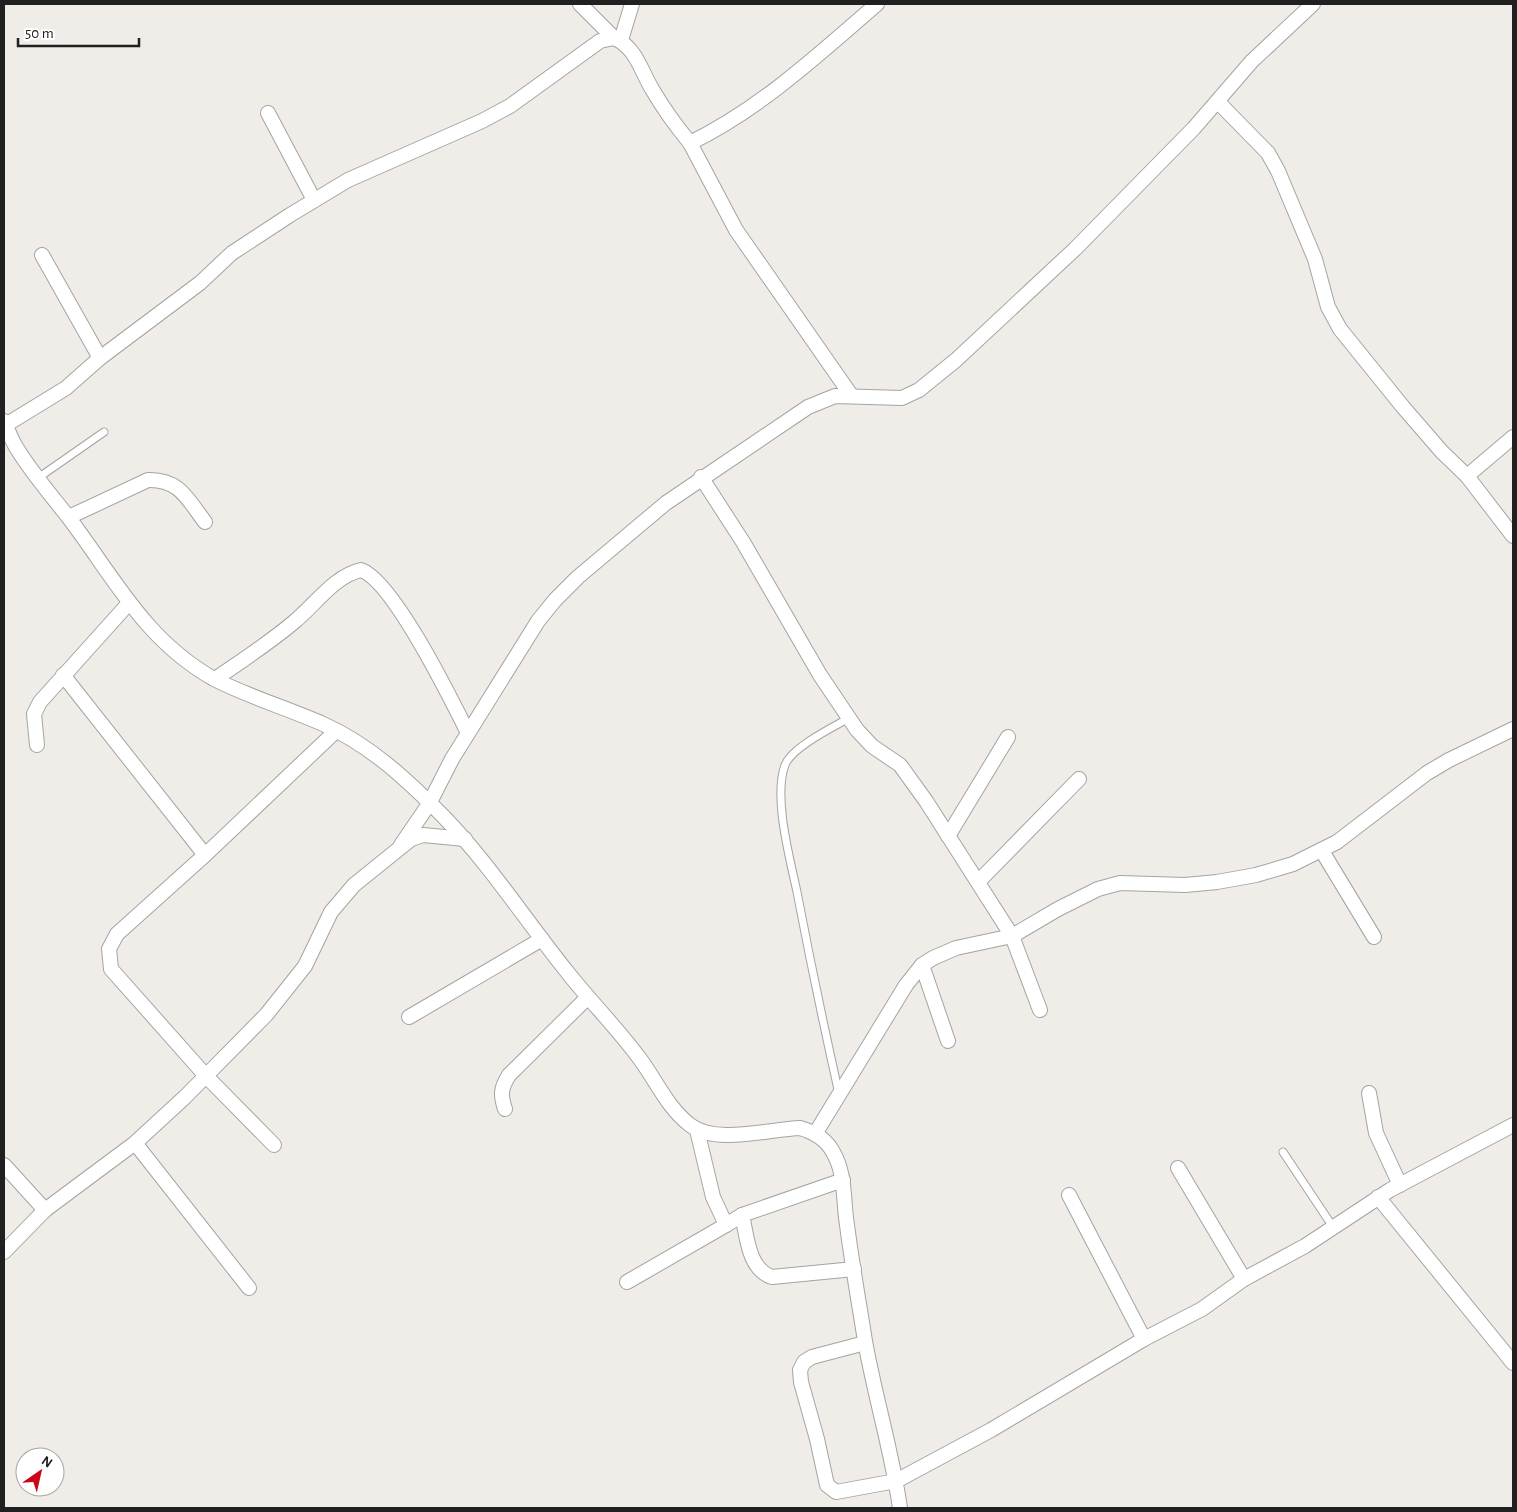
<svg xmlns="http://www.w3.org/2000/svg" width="1517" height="1512" font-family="'Alegreya Sans',sans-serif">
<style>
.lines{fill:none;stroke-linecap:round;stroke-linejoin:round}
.service-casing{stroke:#a4a4a4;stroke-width:9}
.minor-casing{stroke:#a4a4a4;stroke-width:16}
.service{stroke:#fff;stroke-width:7}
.minor{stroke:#fff;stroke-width:14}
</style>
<rect width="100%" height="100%" fill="#f0ece7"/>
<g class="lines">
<defs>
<g id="service">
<path d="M38,478l66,-46"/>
<path d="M839,1094c-15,-67 -29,-134 -42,-202 -7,-33 -24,-95 -12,-127 7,-18 47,-37 64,-47"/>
<path d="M1283,1152l50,75"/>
</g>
<g id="minor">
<path d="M580,4l34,34"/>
<path d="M621,40l11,-36"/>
<path d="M1218,102l50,51 10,18 37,88 13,48 12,22 63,78 39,45 25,24 46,60"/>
<path d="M268,113l46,87"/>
<path d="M690,143l46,87 115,165"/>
<path d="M42,255l58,103"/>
<path d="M4,421c4,9 7,18 12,26 15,25 35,48 53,71 46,61 76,122 145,161 35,18 73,29 109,45 47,21 83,55 119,91 47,48 84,106 126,158 23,29 50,56 72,86 17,23 27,48 50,66 26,20 79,4 110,3 14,4 26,11 33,24 13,22 10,49 14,73 5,39 12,78 18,116 10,56 27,111 35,167"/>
<path d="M4,426l62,-38 34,-30 100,-75 32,-30 58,-38 58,-35 134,-59 28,-15 90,-65 14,-3c22,9 27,33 38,51 11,19 24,37 38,54 70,-34 128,-88 187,-139"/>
<path d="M1467,476l46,-39"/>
<path d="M701,477l42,65 77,133 37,55 15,16 28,19 26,36 86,135 28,74"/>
<path d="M69,517l79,-37c32,-1 40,20 57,42"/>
<path d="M63,675l142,180"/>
<path d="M215,679c27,-18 54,-36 79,-57 21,-17 40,-46 67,-52 32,11 90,129 107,163"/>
<path d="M37,745l-3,-31 6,-12 89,-99"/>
<path d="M948,836l60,-99"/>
<path d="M401,845l28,-41 23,-45 86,-138 17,-21 23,-23 88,-74 142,-96 27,-11 67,2 17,-8 37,-30 119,-111 119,-121 58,-67 61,-57"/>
<path d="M1322,851l52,86"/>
<path d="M978,882l101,-103"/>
<path d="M922,965l26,76"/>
<path d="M409,1017l133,-78"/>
<path d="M1369,1093l7,40 24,52"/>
<path d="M505,1109c-5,-15 -4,-21 4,-34l78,-77"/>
<path d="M697,1130l16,67 13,28 16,-10 101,-35"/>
<path d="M815,1134l91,-149 16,-20 11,-7 23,-10 56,-12 46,-27 40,-20 22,-6 65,2 32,-3 39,-7 37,-11 44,-22 90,-69 22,-13 64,-31"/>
<path d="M135,1143l114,145"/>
<path d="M274,1145l-68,-69 -95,-107 -2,-20 8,-15 88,-79 131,-124"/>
<path d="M4,1165l41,45"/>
<path d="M1178,1168l66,111"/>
<path d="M1069,1195l75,144"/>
<path d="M1378,1197l135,166"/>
<path d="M742,1215c5,21 6,54 30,62l82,-8"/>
<path d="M4,1252l41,-42 90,-67 50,-46 81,-82 39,-49 26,-54 23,-27 57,-46 12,-4 42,4"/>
<path d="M627,1282l99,-57"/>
<path d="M865,1343l-53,14 -8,5 -4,8 1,12 16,57 10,46 9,7 60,-11 95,-51 153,-91 58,-30 42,-30 61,-33 85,-56 123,-65"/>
</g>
</defs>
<!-- service casing -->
<use href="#service" class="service-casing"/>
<!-- minor casing -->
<use href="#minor" class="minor-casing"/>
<!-- service -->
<use href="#service" class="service"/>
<!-- minor -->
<use href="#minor" class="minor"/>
</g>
<!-- border -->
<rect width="1517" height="1512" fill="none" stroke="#202020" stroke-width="10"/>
<!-- north arrow -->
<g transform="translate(40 1472) rotate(34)"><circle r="24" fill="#ffffff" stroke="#a6a6a6"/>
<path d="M0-4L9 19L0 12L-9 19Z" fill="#c80819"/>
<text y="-8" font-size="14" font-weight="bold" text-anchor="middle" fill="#202020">N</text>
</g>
<!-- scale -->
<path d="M18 38v8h121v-8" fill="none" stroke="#202020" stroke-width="2.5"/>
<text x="25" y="38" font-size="15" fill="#202020" stroke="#ffffff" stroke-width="4" paint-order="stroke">50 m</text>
</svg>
